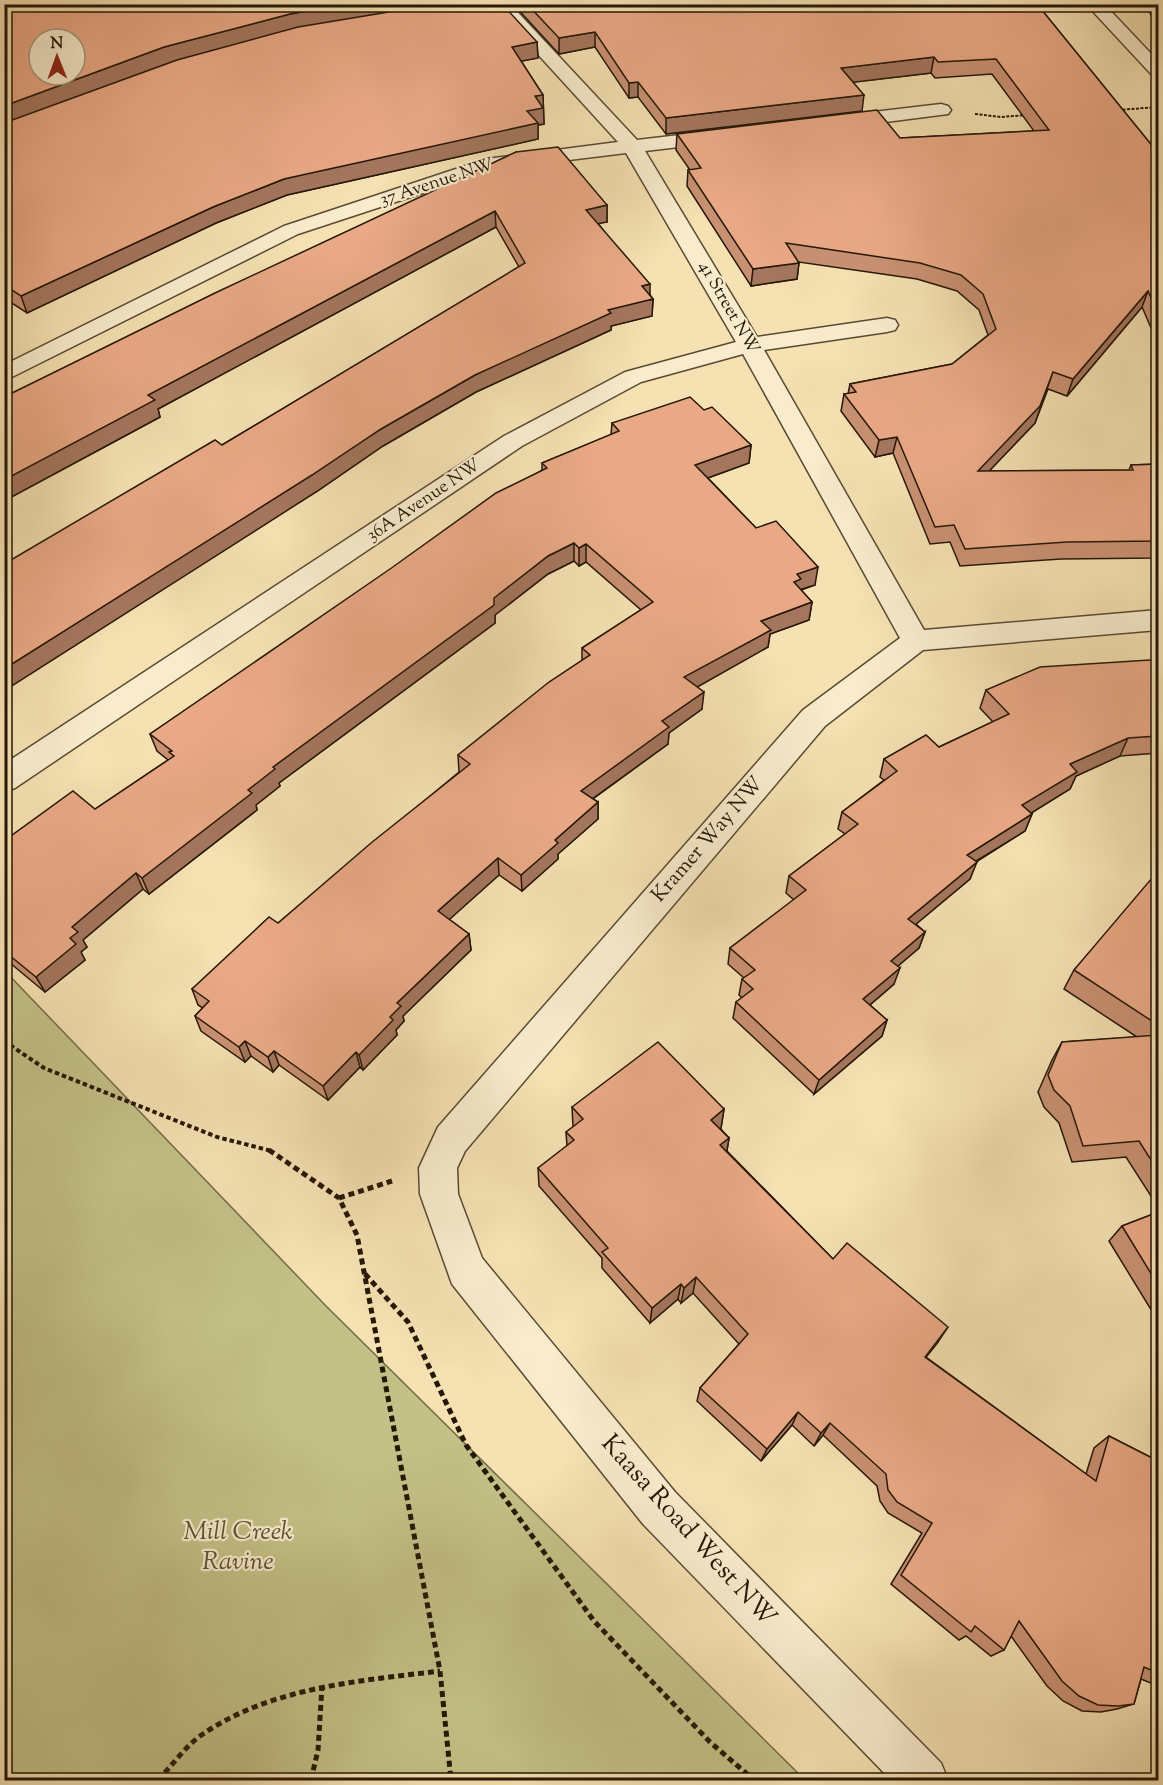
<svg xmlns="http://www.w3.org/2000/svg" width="1163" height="1785" font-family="'Sorts Mill Goudy',serif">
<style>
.green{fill:#c3c187;stroke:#746c47;stroke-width:1.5}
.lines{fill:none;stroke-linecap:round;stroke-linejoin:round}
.minor-casing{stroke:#594a32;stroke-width:3}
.tertiary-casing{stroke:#594a32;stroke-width:3}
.path-far2{stroke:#251707;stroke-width:2;stroke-dasharray:3 1.5;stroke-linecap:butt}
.path-far1{stroke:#251707;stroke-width:4;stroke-dasharray:4.5 3;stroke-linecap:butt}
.path{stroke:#251707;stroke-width:5;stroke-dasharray:6 4;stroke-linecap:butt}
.minor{fill:#f8eccd;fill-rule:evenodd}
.tertiary{fill:#f8eccd;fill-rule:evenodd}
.wall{fill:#c99173;stroke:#251707;stroke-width:1.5}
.shaded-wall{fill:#a4765e;stroke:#251707;stroke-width:1.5}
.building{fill:#eaa986;stroke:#251707;stroke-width:1.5;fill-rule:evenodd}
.labels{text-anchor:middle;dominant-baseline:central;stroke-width:4.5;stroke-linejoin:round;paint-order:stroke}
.far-street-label{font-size:18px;fill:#251707;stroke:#f8eccd}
.street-label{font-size:21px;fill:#251707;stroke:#f8eccd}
.near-street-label{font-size:26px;fill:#251707;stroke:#f8eccd}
.near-park-label{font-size:26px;font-style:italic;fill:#5c5234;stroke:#f8eccd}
</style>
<rect width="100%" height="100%" fill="#f5e1b2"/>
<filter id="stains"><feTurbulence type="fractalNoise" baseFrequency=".00333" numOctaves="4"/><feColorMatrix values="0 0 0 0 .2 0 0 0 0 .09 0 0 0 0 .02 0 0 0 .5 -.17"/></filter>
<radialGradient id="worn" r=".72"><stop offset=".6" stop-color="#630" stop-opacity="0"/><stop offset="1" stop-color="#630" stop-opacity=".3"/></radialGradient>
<!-- green -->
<path class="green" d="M4,970l322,336 479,474h-800z"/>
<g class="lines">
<defs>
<g id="minor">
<path d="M492,4h18l127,136 85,-10 7,2 3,4 -3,4 -7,2 -77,9 112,186 130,-19 8,2 3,5 -3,5 -8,2 -123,18 160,280 234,-20v20l-235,20 -98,76 -360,425 -8,17 1,26 24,64 193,234 266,271 7,17h-57l-248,-256 -191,-240 -32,-90 -1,-26 19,-41 365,-417 97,-72 -157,-284 -102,28 -119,64 -507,342 -11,4v-28l500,-328 121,-64 111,-30 -110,-189 -130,16 -198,65 -294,147v-16l280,-139 202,-67 132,-17z"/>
<path d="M941,104l7,2 3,4 -3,4 -109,14 -7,-2 -3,-4 3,-4 7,-2z"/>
</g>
<path id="tertiary" d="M1086,4h18l54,57v15l-6,-1z"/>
</defs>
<!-- minor casing -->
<use href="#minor" class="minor-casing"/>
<!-- tertiary casing -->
<use href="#tertiary" class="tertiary-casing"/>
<!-- path-far2 -->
<g class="path-far2">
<path d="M1118,110l40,-3"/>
<path d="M975,114l26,3 26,-2"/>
</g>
<!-- path-far1 -->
<path class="path-far1" d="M4,1041l40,27 173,69 55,14"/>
<!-- path -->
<g class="path">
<path d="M269,1150l70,48 18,37 83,436 11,109"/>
<path d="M339,1198l53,-17"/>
<path d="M365,1274l43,48 58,123 128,176 116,121 44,38"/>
<path d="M158,1780c15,-15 27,-34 45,-46 69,-47 156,-53 237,-63"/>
<path d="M311,1780l7,-30 4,-64"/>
</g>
<!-- minor -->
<use href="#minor" class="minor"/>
<!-- tertiary -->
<use href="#tertiary" class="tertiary"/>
</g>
<!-- wall -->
<g class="wall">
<path d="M4,4l533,38 1,16 -17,3 22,34 1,29 -6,1v14l-251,56 -71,28 -189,90 -23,-15z"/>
<path d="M513,4h524l121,149v191l-16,-37 -75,89 -19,-7 -13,34 -46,48 140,-1 2,-5 27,-1v94l-97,1 -101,7 -10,-24 -20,2 -37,-91 -18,4 -34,-46 3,-17h4l2,-10 102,-20 36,-29 -9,-25 -22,-19 -40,-12 -118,-17 -2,17 -46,7 -64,-100 1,-16h2l-14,-20 1,-16 223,4 134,-7 -42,-57 -57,4 -4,-5 -78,9 9,29 -196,23 -28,-37 -9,1 -34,-51 -36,7z"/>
<path d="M1144,4h14v21z"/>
<path d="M516,152l91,53v17l-9,1 55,76 -1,17 -41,10v4l-135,62 -93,54 -67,46 -94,-47 297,-178 -23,-40 -338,182 2,8 -156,84v-104z"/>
<path d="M704,410l47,35 -2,18 -41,15 48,50 59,57 -14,5 11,12 -3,18 -39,14 -2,13 -71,40 5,22 -33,24 -1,11 -75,55 5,3v17l-40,35v5l-36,32 -23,-16 -50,44 20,15 2,16 -68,66 1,5 -8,9 1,5 -34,35 -3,-3 -32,33 -49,-35 -6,7 -22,-16 -6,6 -44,-31 -6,-15 8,-8 -5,-3 -6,-16 86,-66 181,-151 -1,-17 124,-94v-13l59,-38 -55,-48 -7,4 -5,-5 -26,13 -53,41v8l-216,160 1,3 -24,19 1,5 -108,84 -6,-5 -60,51 4,7 -6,5 4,8 -40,32 -41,-34v-117l91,-32 73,-49 -11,-9 -7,-17 392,-264v-7l69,-28 1,-12z"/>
<path d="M1158,660v93l-38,3 -44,20 -6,13 -39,24 1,1 -7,17 -49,31 -6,17 -54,45 9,8 -6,16 -21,18 -4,18 -24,21 17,15 -5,16 -68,58 -81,-76 3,-16 6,-4 -3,-3 3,-16 2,-1 -16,-14 2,-16 64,-48 -8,-7 3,-17 56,-42 -7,-5 4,-17 42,-32 -4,-3 4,-18 55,-12 54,-25 -13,-14 6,-18z"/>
<path d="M1158,875v332l-32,-50 -54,5 -13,-39 -15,-16 -6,-15 14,-32 10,-18 75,-5 -73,-48 10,-19z"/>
<path d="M572,1107l152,2 -3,19h-1l9,10 -2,13 106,108 105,83 -12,15 160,117 8,-26 15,-12 49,25v225l-17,-7 -7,25 -17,5 -16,3 -19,-1 -19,-10 -16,-15 -36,-50 -7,14 -13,6 -25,-20 -7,4 -68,-56 31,-51 -34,-20 -8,-12 -3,-15 -54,-51 -9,11 -22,-21 -31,36 -64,-60 3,-13 39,-44 -46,-51 -12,10 -3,-4 -28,24 -48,-55v-10l-63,-72 -1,-18 29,-22 -1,-14 7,-5v-1z"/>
<path d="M1158,1212v109l-49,-80 13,-15z"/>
</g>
<!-- shaded-wall -->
<g class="shaded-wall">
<path d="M346,4h94l-436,119v-17l160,-59 126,-33z"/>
<path d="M595,32v15l-36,7v-16z"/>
<path d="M537,42l1,16 -26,5v-16z"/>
<path d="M934,57l-3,16 -92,11 2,-16z"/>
<path d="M638,82v15l-9,1v-15z"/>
<path d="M543,95l1,29 -6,1v14l-251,56 -71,28 -189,90 -6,-17 192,-89 71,-28 243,-68 8,-15z"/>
<path d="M864,95l-2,16 -196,23v-16z"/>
<path d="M607,205v17l-21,4v-16z"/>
<path d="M495,211l1,16 -338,182 2,8 -156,84v-21l144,-85z"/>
<path d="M799,263l-2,16 -46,7 2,-17z"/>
<path d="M650,284v16l3,-1 -1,17 -41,10v4l-135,62 -93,54 -67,46 -312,199v-22l377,-240 94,-54 133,-65 34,-24z"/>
<path d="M1148,291l-6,16 -75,89 6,-17z"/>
<path d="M1053,372l-18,51 -62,65 5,-17z"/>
<path d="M897,437l-4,16 -18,4 4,-17z"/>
<path d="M751,445l-2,18 -55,20 1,-18z"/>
<path d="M574,543v18l-26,13 -53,41v8l-216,160 1,3 -24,19 1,5 -108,84 -7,-16 131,-111 275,-211z"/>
<path d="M586,544v18l-7,4v-18z"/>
<path d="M818,567l-3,18 -16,5 -5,-8 3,-8z"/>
<path d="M812,602l-3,18 -39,14 -2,13 -85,48 1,-18 77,-56z"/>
<path d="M704,692l-2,17 -33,24 -1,11 -87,63v-16l81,-70z"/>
<path d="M1128,738l-8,18 -44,20 -6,13 -55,34 7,-18 48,-41z"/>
<path d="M598,802v17l-40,35v5l-36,32 -1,-16 34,-35z"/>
<path d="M1032,814l-7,17 -65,40 7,-16z"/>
<path d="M498,858l1,17 -58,52 -3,-16z"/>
<path d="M977,862l-7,17 -67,56 5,-16z"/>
<path d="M136,873l7,16 -60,51 4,7 -6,5 4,8 -40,32 -9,-15 34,-39 2,-11z"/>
<path d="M925,932l-6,16 -34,29 6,-16z"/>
<path d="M469,934l2,16 -68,66 1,5 -8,9 1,5 -34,35 -4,-15 31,-38 7,-14z"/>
<path d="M900,968l-6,16 -36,31 5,-16z"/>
<path d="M887,1020l-5,16 -68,58 5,-14z"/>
<path d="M245,1041l6,15 -6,6 -6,-15z"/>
<path d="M274,1051l5,14 -6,7 -5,-15z"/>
<path d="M356,1052l4,15 -32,33 -5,-14z"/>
<path d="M724,1109l-3,19 -13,10 3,-18z"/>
<path d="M729,1138l-3,18 -6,-11z"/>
<path d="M696,1277l-3,16 -12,10 3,-15z"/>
<path d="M681,1284l-3,15 -28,24 2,-15z"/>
<path d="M948,1327l-10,15 -23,29 10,-14z"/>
<path d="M798,1412l-6,13 -31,36 6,-12z"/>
<path d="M830,1423l-7,12 -9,11 7,-13z"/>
</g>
<!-- building -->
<g class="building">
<path d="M4,4h342l-56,10 -126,33 -160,59zM39,39h36v36h-36z"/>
<path d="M437,4h65l35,38 -25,5 31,48 -8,1 8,12 -16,3 11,12 -254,56 -71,28 -192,89 -17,-11v-162l173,-63 121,-33z"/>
<path d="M527,4h510l121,149v161l-10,-23 -75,88 -20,-7 -13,34 -62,65 155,-1 -2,-5 27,-1v77l-91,1 -102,7 -11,-24 -19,2 -38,-90 -18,3 -35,-46 12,-2 -6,-8 102,-20 44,-35 -13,-35 -22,-19 -41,-12 -134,-20 13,20 -46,6 -65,-99 13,-2 -24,-34 200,-24 23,28 149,-8 -53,-71 -58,3 -4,-5 -93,11 23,27 -198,23 -28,-36 -9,1 -34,-51 -36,6z"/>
<path d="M558,147l49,58 -21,5 64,74 -8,2 11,13 -45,11 3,3 -136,62 -94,54 -69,46 -308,194v-105l211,-124 7,5 303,-182 -30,-52 -347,184 7,5 -151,80v-83l211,-104 301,-141z"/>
<path d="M690,397l14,13 8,-3 39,38 -56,20 61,63 20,-7 42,46 -21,7 4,5 -7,3 18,20 -51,19 10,9 -87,47 20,15 -42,29 7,6 -88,64 17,11 -43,38 3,3 -37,32 -23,-17 -60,53 31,23 -72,69 4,3 -11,11 3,3 -34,35 -3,-3 -33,34 -49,-35 -6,6 -23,-16 -6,6 -44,-31 14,-15 -17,-12 77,-72 9,6 93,-80 99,-79 -12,-9 91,-73 41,-27 -8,-7 71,-46 -67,-58 -7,4 -5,-5 -26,13 -54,42v7l-221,162 2,2 -27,21 4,3 -110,85 -6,-5 -64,54 6,5 -8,6 6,6 -40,33 -32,-26v-110l69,-50 22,18 79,-53 -5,-4 3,-1 -22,-17 240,-165 106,-76 51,-25 -5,-5 77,-32 -7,-8z"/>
<path d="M1150,660h8v76l-30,2 -58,26 7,8 -55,33 10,9 -65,41 10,7 -69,57 17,13 -34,29 9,7 -37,31 24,21 -68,60 -83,-78 17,-13 -11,-10 13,-9 -25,-22 76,-58 -17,-14 69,-52 -16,-12 55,-41 -13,-12 42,-24 13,12 70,-33 -23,-24 54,-23z"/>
<path d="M1158,875v150l-84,-55 78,-92z"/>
<path d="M1158,1035v136l-19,-30 -56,5 -13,-40 -16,-16 -6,-15 14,-33z"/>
<path d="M658,1042l66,67 -13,11 18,18 -9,7 113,114 14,-16 101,84 -23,30 171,124 13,-45 49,25v212l-14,-6 -10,37 -16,2 -20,-1 -19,-9 -17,-15 -43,-60 -15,29 -29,-24 -4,6 -70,-57 31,-52 -35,-21 -9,-12 -2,-16 -56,-51 -9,10 -23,-21 -31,37 -67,-61 48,-54 -52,-57 -12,11 -3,-4 -29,24 -50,-56 6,-4 -70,-80 36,-28 -8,-8 17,-13 -11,-12z"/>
<path d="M1158,1212v73l-36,-59z"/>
</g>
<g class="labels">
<!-- far-street labels -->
<g class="far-street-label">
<text transform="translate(437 183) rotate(-18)">37 Avenue NW</text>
<text transform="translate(728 308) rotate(60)">41 Street NW</text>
<text transform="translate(424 501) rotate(-34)">36A Avenue NW</text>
</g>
<!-- street labels -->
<g class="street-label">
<text transform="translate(708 840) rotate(-49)">Kramer Way NW</text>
</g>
<!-- near-street labels -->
<g class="near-street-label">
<text transform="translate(688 1531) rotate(48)">Kaasa Road West NW</text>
</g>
<!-- near-park labels -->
<g class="near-park-label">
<text x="238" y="1532">Mill Creek<tspan x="238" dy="30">Ravine</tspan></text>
</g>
</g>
<!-- margin -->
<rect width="1163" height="1785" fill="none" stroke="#f5e1b2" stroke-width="24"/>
<rect x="6" y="6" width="1151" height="1773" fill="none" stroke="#251707" stroke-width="3"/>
<rect x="12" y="12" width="1139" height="1761" fill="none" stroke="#251707" stroke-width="1.5"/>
<!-- north arrow -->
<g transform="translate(57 57) rotate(359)"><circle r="28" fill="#f8eccd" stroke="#a4977e" stroke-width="1.5"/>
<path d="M0-4.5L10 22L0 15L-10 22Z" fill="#8f2418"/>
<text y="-9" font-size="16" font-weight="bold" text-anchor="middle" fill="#251707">N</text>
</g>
<rect width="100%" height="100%" filter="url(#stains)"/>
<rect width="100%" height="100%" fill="url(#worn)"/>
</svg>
